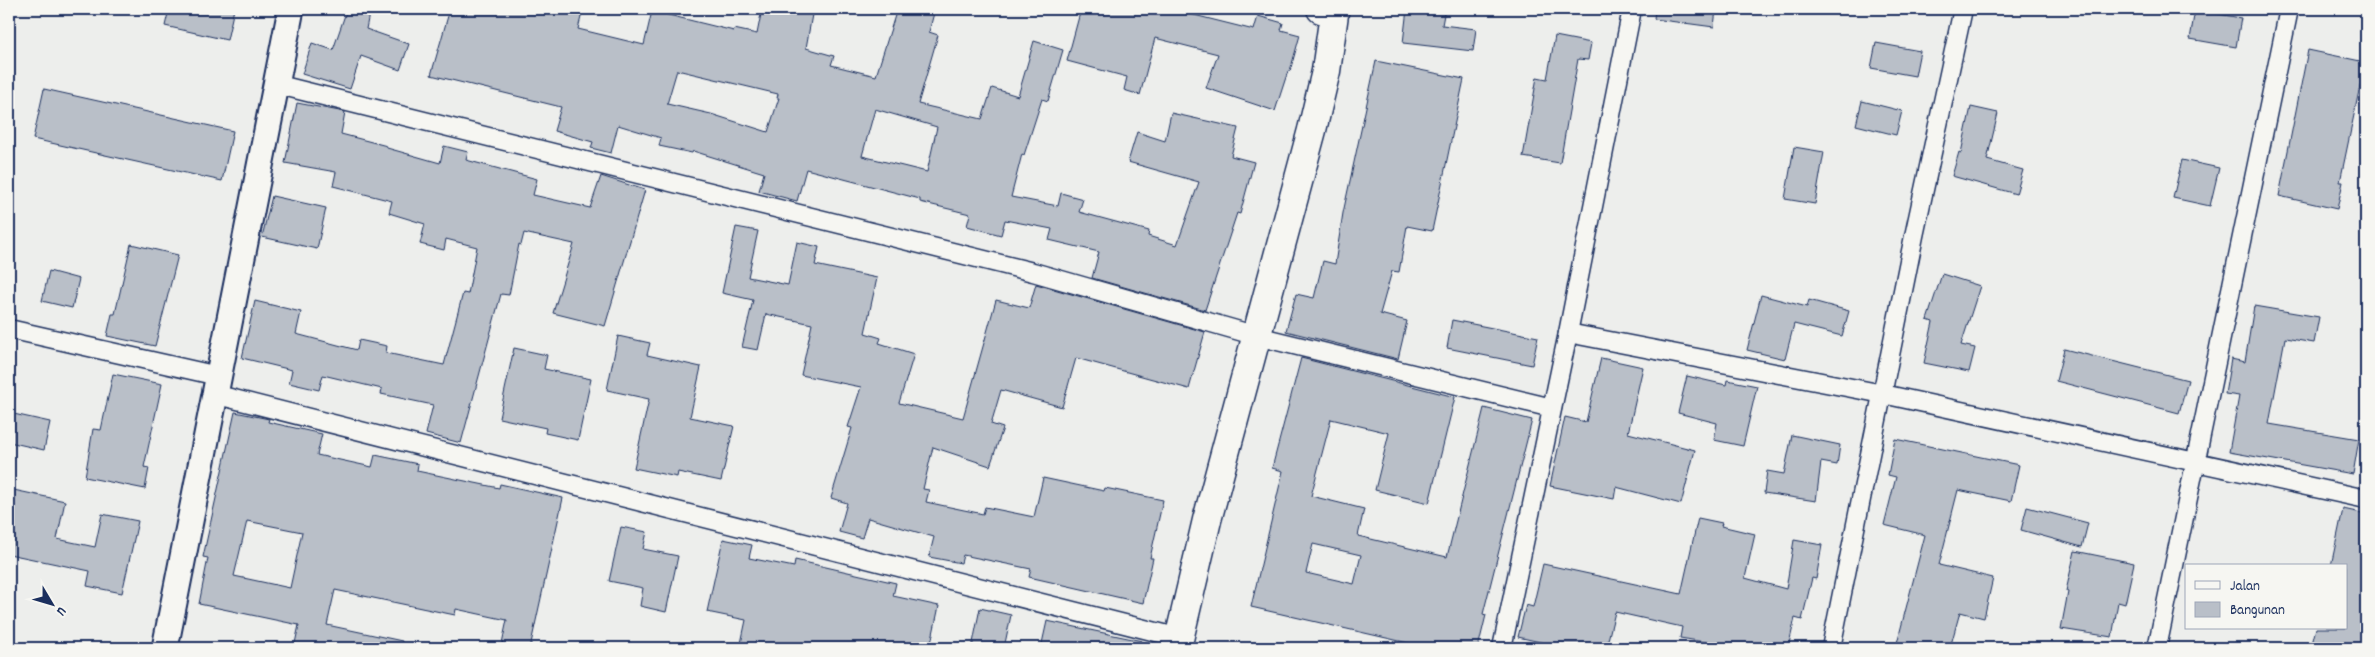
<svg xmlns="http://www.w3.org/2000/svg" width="2375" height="657" font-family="Dekko,sans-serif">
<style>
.building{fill:#b9bfc8;stroke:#1b2f5e;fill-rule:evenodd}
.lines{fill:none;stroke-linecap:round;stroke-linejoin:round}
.street-casing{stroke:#1b2f5e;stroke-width:21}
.secondary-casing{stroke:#1b2f5e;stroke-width:29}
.highway-casing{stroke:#1b2f5e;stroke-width:31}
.street{stroke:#f6f6f2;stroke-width:18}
.secondary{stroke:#f6f6f2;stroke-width:25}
.highway{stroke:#f6f6f2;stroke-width:28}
</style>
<rect width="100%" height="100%" fill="#edeeec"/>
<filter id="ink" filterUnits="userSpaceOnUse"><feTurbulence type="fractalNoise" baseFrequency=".02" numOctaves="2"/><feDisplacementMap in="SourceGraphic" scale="10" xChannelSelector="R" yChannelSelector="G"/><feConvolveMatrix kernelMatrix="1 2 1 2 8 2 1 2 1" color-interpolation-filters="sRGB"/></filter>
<g filter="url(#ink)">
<!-- building -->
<g class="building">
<path d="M169,9h65l-7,31 -62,-14z"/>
<path d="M347,9h23l-4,20 43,15 -9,26 -39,-14 -11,33 -48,-15 10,-31 21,7z"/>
<path d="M450,9h133l-5,20 66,16 8,-34 82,20v-2l23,5 5,-25h51l-7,39 28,8 -3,9 45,11 21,-67h38l-6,23 9,3 -20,69 64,15 10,-31 26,8 16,-55 29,9 -15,51 -6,-2 -18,56 -2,-1 -11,43 47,9 3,-13 22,6 -4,13 70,19 -1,5 29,9 22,-63 -71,-20 9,-30 28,9 6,-28 67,15 -7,28 23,6 -14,52 -3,-1 -32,97 -113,-32 7,-26 -50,-12 3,-11 -47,-9 -4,15 -34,-9 3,-12 -50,-12v-3l-114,-30 -9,32 -38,-10 5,-18 -71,-22 -1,2 -33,-7 2,-8 -43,-13 -7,28 -20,-5 2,-6 -39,-11 7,-24 -130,-32zM677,70l101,24 -1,4h2l-11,34 -57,-18 -44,-10zM875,109l62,18 -10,45 -65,-16z"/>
<path d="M1081,9h89l84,21 4,-14 25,7 -2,7 19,5 -10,36h-2l-13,40 -69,-23 12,-34 -63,-16 -15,57 -16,-5 3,-13 -60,-16z"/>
<path d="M1407,9h38l-3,16 34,4 -3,22 -70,-8z"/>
<path d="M1655,9h61l-2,18 -60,-8z"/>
<path d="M2195,10l46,8 -5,29 -46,-8z"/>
<path d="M1555,36l36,7 -3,17 -10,-1 -18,104 -37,-6 14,-80 10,2z"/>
<path d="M1876,43l44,8 -5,25 -44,-8z"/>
<path d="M2308,50l57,12 -25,120h3l-6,27 -58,-13z"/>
<path d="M1376,61l88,18 -32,152 -25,-5 -8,46 -7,-1 -12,43 27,7 -9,38 -112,-28 10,-37 18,4 9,-37 12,3 8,-51z"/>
<path d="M44,89l189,42 -11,50 -189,-42z"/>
<path d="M1862,101l40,10 -6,24 -40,-10z"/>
<path d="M297,103l48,9 -4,22 46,12v2l53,15 4,-17 24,6 -2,8 71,19 -4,16 57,13 11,-32 44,14 -40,136 -52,-13 21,-69 -50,-11 -3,12 -2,-1 -10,51 -8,-1 -40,149 -35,-9 7,-29 -52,-11 1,-5 -59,-14 -4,15 -30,-7 3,-13 -50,-12 13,-57 46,11 -5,22 61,16 2,-10 28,6 -1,7 58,12 19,-72 5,1 9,-47 -31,-8 -2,11 -24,-6 5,-20 -36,-11 3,-12 -59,-15 3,-14 -51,-9z"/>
<path d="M1971,107l27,6 -11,47 36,10 -7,24 -64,-18 7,-24 2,1z"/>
<path d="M1794,147l30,5 -9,52 -30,-5z"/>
<path d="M2182,160l37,8 -9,38 -37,-8z"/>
<path d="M272,196l54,12 -9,41 -55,-12z"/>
<path d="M736,227l22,4 -10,46 40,8 9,-43 22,5 -4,18 62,13 -12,55 16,5 -2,5 35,11 -15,49 64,15 33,-118 33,8 7,-24 169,48 -16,57 -113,-31 -14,49 -61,-17 -10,34 12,4 -13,38 -57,-19 -10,42 6,1 -3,12 57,12 2,-7 49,10 9,-39 61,13 1,-3 58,12 -13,58h3l-10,45 -114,-26 2,-8 -68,-14 -2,8 -32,-6 5,-20 -66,-19 -6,20 -23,-6 8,-29 -16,-5 21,-70 -4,-1 13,-40 -60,-12 11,-51 -46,-10 -8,36 -16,-3 11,-47 -31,-7z"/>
<path d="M131,244l47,11 -23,91 -48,-10 5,-22h3z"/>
<path d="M49,271l30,8 -7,29 -30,-7z"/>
<path d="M1942,274l38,12 -19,59 14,3 -6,24 -45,-9 9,-41 -6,-2z"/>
<path d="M1761,295l46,12 2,-7 40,11 -7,25 -48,-12 -9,35 -38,-9z"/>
<path d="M2254,306l65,11 -5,26 -29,-5 -16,86 90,15 -6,35 -124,-22 10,-56 -14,-2 6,-35 14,3z"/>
<path d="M1452,320l86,17 -6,28 -85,-17z"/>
<path d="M618,336l32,7 -3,12 54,12 -11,50 44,9 -13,55 -43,-9 -1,5 -43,-9 15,-69 -42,-9z"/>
<path d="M514,348l33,7 -3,14 47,10 -13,61 -33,-7 1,-5 -47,-10z"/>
<path d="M2064,349l124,31 -9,33 -123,-32z"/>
<path d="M1301,358l154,39 -26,106 -54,-13 14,-57 -58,-14 -20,77 53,13 -6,27 89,21 37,-149 48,12 -49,194 3,1 -8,33h-48l-179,-41 32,-136 -11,-3zM1313,544l48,11 -7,29 -48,-11z"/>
<path d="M1601,358l42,9 -15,66 67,17 -14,54 -65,-17 -2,12 -64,-13 15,-69 21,5z"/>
<path d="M113,374l49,10 -18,83 5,1 -4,21 -60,-12 8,-48 8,1z"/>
<path d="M1687,376l39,9 1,-5 30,6 -14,60 -29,-6 3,-17 -39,-10z"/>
<path d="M235,412l34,7 -1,3 54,12 -5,21 55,12 3,-12 43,9 -1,7 82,17 1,-4 63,14 -33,150h-29l6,-28 -51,-11 -1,6 -120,-25 -8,35 75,16 -1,7h-107l5,-23 -100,-21 9,-46 -5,-1zM247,521l55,11 -12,56 -56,-12z"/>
<path d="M9,413l41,9 -6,28 -35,-8z"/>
<path d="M1792,435l48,10 -3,20 -16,-3 -5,39 -52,-8 3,-22 17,3z"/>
<path d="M1895,439l124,26 -8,36 -53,-11 -19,75 54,13 -9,40 -24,-6 -10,36h-34l-19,-5 28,-108 -41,-10 12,-48 -8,-2z"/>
<path d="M9,489l56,12 -8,38 38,8 7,-33 36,7 -16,72 -35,-7 3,-15 -81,-17z"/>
<path d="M2027,507l61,16 -6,24 -61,-17z"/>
<path d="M2343,509l23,5v134h-55l5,-20h30v-62h-15z"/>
<path d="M1698,518l24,5 -1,3 34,8 -10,44 41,11 8,-49 28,5 -6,34 -4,-1 -10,42 -7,-2 -7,30h-47l-61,-10 2,-11 -67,-15 -9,36h-39l-49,-11 8,-32 7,2 10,-43 138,30z"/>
<path d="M621,527l26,5 -4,17 35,7 -12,56 -26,-6 3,-18 -34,-7z"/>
<path d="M723,539l29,6 -3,13 45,9 1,-7 101,23 -3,13 46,10 -9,42h-190l6,-28 -39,-8z"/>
<path d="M2075,551l59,12 -9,41 -7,-2 -6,35 -51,-8 7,-37 -2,-1z"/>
<path d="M980,608l31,7 -7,33h-32z"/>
<path d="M1047,621l95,20 -1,7h-100z"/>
</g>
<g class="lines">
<defs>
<g id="street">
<path d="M275,84l758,188 224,64 295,72"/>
<path d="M9,329l209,47"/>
<path d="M1568,333l315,61 483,105"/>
<path d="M214,394l966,244"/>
<path d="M1502,648l66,-315 64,-324"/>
<path d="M1831,648l83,-412 49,-227"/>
<path d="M2157,648l132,-639"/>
</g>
<path id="secondary" d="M165,648l126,-639"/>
<path id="highway" d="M1177,648l30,-128 105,-390 14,-59 8,-57 -13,-5"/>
</defs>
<!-- street casing -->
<use href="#street" class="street-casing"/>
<!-- secondary casing -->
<use href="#secondary" class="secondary-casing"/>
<!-- highway casing -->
<use href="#highway" class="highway-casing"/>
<!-- street -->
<use href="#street" class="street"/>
<!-- secondary -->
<use href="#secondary" class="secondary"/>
<!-- highway -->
<use href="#highway" class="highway"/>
</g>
</g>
<!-- margin -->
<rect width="2375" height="657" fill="none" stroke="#f6f6f2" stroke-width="30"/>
<rect x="15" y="15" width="2345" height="627" fill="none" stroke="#1b2f5e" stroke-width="2" filter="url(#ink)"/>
<!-- legend -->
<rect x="2185" y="564" width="162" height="65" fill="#f6f6f2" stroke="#9ea6b7"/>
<rect x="2195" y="581" width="25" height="8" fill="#f6f6f2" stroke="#9ea6b7"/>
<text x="2230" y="590" font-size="15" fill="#1b2f5e">Jalan</text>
<rect x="2195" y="602" width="25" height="15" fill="#b9bfc8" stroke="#9ea6b7"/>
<text x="2230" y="614" font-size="15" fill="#1b2f5e">Bangunan</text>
<!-- north arrow -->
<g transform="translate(52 604) rotate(128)" stroke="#f6f6f2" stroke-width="4" paint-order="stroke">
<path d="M0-4L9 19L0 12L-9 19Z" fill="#1b2f5e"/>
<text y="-8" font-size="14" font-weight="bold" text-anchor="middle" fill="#1b2f5e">U</text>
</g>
</svg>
